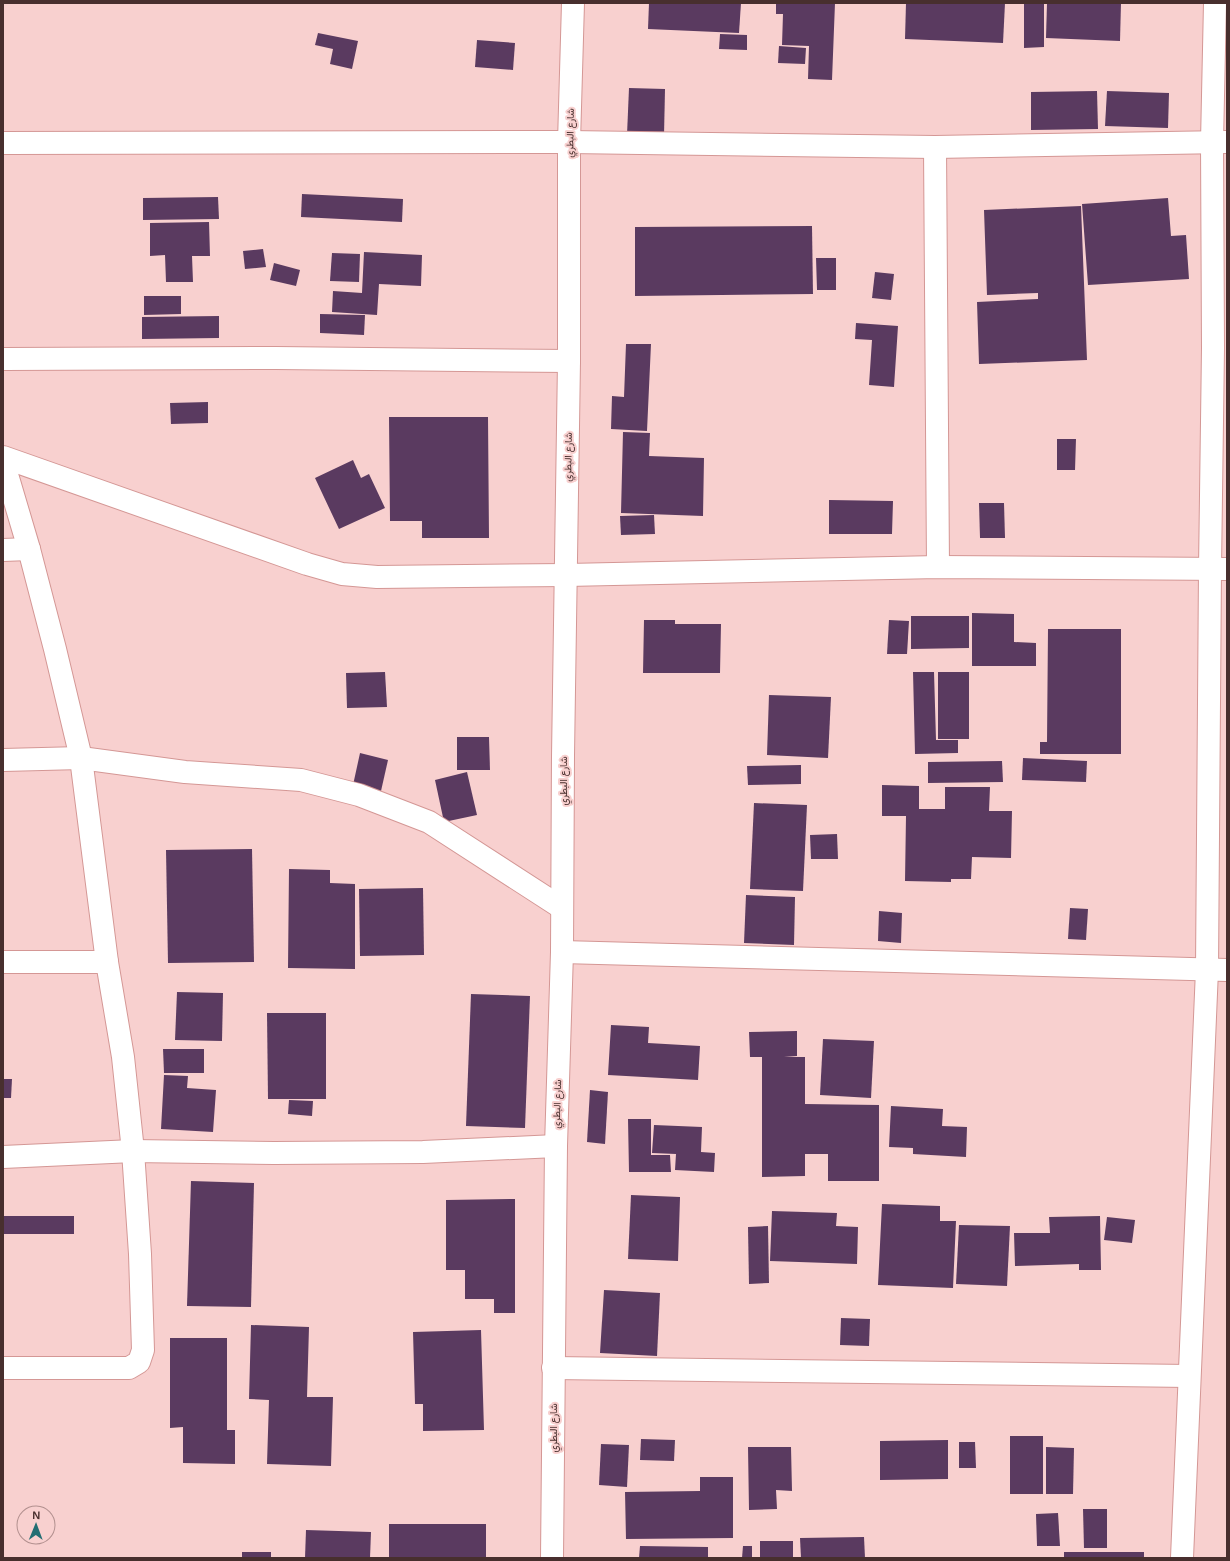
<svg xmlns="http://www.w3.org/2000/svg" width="1230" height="1561" font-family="Arial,Vazirmatn,sans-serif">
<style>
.building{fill:#5a3a60}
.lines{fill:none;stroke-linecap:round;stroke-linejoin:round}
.minor-casing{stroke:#d49795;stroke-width:24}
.major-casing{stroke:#d49795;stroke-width:24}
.minor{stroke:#fff;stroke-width:22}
.major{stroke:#fff;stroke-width:22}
.labels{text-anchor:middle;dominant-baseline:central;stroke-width:4;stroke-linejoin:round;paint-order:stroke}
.street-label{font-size:10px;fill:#482f2e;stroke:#f8d0cf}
</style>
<rect width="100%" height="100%" fill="#f8d0cf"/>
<!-- building -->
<g class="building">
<path d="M649,3h92l-2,30 -91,-4z"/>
<path d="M776,3h59l-3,77 -24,-1 1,-33 -27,-1 1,-31h-7z"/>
<path d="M906,3h99l-2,40 -98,-4z"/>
<path d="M1024,3h20v44l-20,1z"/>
<path d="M1047,3h74l-1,38 -74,-3z"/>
<path d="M318,33l40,8 -6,28 -22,-5 3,-15 -18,-4z"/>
<path d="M720,34l27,1v15l-28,-1z"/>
<path d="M477,40l38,3 -2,27 -38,-3z"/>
<path d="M779,46l27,2 -1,16 -27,-1z"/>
<path d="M629,88l36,1 -1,47 -37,-1z"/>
<path d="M1097,91l1,38 -67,1v-38z"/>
<path d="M1107,91l62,2 -1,35 -63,-2z"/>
<path d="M302,194l101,5 -1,23 -101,-5z"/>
<path d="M218,197l1,22 -76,1v-22z"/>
<path d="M1168,198l3,38 15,-1 3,44 -101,6 -6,-81z"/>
<path d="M1081,206l6,154 -108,4 -2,-62 61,-3v-6l-51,2 -3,-85z"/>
<path d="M209,222l1,34h-18l1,26h-27l-1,-27 -15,1v-33z"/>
<path d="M812,226l1,68 -178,2v-69z"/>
<path d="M263,249l3,18 -21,2 -2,-18z"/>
<path d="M364,252l58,3 -1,31 -42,-2 -2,31 -45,-3 1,-21 29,2z"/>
<path d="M332,253l28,1 -1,28 -29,-1z"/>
<path d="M816,258h20v32h-19z"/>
<path d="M274,263l26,7 -4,16 -26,-6z"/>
<path d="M875,272l19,2 -3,26 -19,-2z"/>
<path d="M144,296h37v18l-37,1z"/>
<path d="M320,314l45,1 -1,20 -44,-2z"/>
<path d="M219,316v22l-77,1v-22z"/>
<path d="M856,323l42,3 -4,61 -25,-2 3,-45 -17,-1z"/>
<path d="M626,344h25l-4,87 -36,-2 1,-33 12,1z"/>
<path d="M208,402v21l-37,1 -1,-21z"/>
<path d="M389,417h99l1,121h-67v-17h-32z"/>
<path d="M623,432l27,1 -1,23 55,2 -1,58 -82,-3z"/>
<path d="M1057,439h19l-1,31h-18z"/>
<path d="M353,460l8,18 8,-4 16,34 -46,21 -24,-51z"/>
<path d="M829,500l64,1 -1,33h-63z"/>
<path d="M979,503h25l1,35h-25z"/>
<path d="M654,515l1,19 -34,1 -1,-19z"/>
<path d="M972,613l42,1v28l22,1v23h-64z"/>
<path d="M911,616h58v32l-58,1z"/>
<path d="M644,620h31v4h46l-1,49h-77z"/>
<path d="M889,620l20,1 -2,33h-20z"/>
<path d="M1048,629h73v125h-81v-12h7z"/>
<path d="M385,672l2,35 -40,1 -1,-35z"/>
<path d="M913,672h21l2,68h22v13l-43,1z"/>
<rect x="938" y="672" width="31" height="67"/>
<path d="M769,695l62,2 -3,61 -61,-3z"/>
<path d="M457,737h32l1,33h-33z"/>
<path d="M360,753l28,7 -7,31 -28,-6z"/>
<path d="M1023,758l64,3 -1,21 -64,-2z"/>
<path d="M1002,761l1,21 -75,1v-21z"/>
<path d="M801,765v19l-53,1 -1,-19z"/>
<path d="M467,772l10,43 -33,7 -9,-42z"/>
<path d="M882,785l37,1v23h26v-22h45l-1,24h23l-1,47 -39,-1 -1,22h-20v3l-46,-1 1,-65h-24z"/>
<path d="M754,803l53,2 -4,86 -53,-2z"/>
<path d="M837,834l1,25h-27l-1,-24z"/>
<path d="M252,849l2,113 -86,1 -2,-113z"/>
<path d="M289,869l41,1v13l25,1v85l-67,-1z"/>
<path d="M423,888l1,67 -64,1 -1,-67z"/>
<path d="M746,895l49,2 -1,48 -50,-2z"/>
<path d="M1070,908l18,1 -2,31 -18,-1z"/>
<path d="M879,911l23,2 -1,30 -23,-2z"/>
<path d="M177,992l46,1 -1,48 -47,-1z"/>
<path d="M471,994l59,2 -5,132 -59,-2z"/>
<path d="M267,1013h59v86h-58z"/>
<path d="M611,1025l38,2 -1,16 52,3 -2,34 -90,-5z"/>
<path d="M797,1031v25l-13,1h21v47l74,1v76h-51v-27h-23v22l-43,1v-120h-12l-1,-25z"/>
<path d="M823,1039l51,2 -3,57 -51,-3z"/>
<path d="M163,1049h41v24h-40z"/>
<path d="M164,1075l24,1 -1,12 29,2 -3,42 -52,-3z"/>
<path d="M3,1079h9l-1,19h-8z"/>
<path d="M590,1090l18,2 -3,52 -18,-2z"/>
<path d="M289,1100l24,1 -1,15 -24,-2z"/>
<path d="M891,1106l52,3 -1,17 25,1 -1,30 -53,-3v-6l-24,-1z"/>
<path d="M628,1119h23v36h19l1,17h-42z"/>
<path d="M654,1125l48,2 -1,25 14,1 -1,19 -39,-2 1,-16 -24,-1z"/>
<path d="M191,1181l63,2 -3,124 -64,-1z"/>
<path d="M631,1195l49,2 -2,64 -50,-2z"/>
<path d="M515,1199v114h-21v-14h-29v-29h-19v-70z"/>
<path d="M882,1204l58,2v15h16l-3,67 -75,-3z"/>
<path d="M772,1211l65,2 -1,13 22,1 -1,37 -87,-3z"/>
<rect x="3" y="1216" width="71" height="18"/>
<path d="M1100,1216l1,54h-22v-6l-64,2 -1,-33h36l-1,-16z"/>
<path d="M1107,1217l28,3 -3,23 -28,-3z"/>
<path d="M959,1225l51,1 -3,60 -51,-2z"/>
<path d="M768,1226l1,57 -20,1 -1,-57z"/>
<path d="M604,1290l56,3 -3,63 -57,-3z"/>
<path d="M841,1318l29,1 -1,27 -29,-1z"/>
<path d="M251,1325l58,2 -2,70h26l-2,69 -64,-2 2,-64 -20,-1z"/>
<path d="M481,1330l3,100 -61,1v-27h-8l-2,-72z"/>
<path d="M170,1338h57v92h8v34l-52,-1v-36l-13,1z"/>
<rect x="1010" y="1436" width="33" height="58"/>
<path d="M641,1439l34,1 -1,21 -34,-1z"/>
<path d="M948,1440v39l-68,1v-39z"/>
<path d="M959,1442h16l1,26h-17z"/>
<path d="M601,1444l28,1 -2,42 -28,-2z"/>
<path d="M748,1447h43l1,44 -16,-1 1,19 -28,1z"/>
<path d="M1046,1447l28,1 -1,46h-27z"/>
<path d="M700,1477h33v61l-107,1 -1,-47 75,-1z"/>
<path d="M1083,1509h24v39h-23z"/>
<path d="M1058,1513l2,33h-23l-1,-32z"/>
<rect x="389" y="1524" width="97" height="34"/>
<path d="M306,1530l65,2 -1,26h-65z"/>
<path d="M864,1537l1,21h-64l-1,-20z"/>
<rect x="760" y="1541" width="33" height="17"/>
<path d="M640,1546l68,1v11h-69z"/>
<path d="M743,1546h9v12h-10z"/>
<rect x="242" y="1552" width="29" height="6"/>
<rect x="1064" y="1552" width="80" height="6"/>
</g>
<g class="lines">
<defs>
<g id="minor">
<path d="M3,143l566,-1 366,5 291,-5"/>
<path d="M935,147l3,420"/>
<path d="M3,359l273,-1 293,3"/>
<path d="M3,457l304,107 35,10 35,3 190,-2 371,-8 289,2"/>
<path d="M3,461l26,88 26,100 26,109 26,204 16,95 10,94 7,103 3,96 -4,12 -10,6h-126"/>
<path d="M3,550l26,-1"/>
<path d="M3,760l78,-2 104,14 116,8 58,15 70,27 133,86"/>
<path d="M562,952l665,18"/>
<path d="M3,962h104"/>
<path d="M3,1157l130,-6 141,2 149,-1 133,-6"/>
<path d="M553,1368l636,8"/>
<path d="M1182,1558l25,-588 3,-401 3,-221 -1,-206 3,-139"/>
</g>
<path id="major" d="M552,1558l4,-412 6,-194 1,-196 6,-395v-219l4,-139"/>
</defs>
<!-- minor casing -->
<use href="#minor" class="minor-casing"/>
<!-- major casing -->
<use href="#major" class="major-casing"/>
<!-- minor -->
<use href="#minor" class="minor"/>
<!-- major -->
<use href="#major" class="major"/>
</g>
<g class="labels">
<!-- street labels -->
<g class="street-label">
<text transform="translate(570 133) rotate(-89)">شارع البطري</text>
<text transform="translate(568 457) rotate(-89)">شارع البطري</text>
<text transform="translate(563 781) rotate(-90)">شارع البطري</text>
<text transform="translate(557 1104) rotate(-88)">شارع البطري</text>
<text transform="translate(553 1428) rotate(-90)">شارع البطري</text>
</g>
</g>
<!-- border -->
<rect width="1230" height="1561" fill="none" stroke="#482f2e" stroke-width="8"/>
<!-- north arrow -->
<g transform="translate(36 1525) rotate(1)"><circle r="19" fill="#f8d0cf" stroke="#b2908f"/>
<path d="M0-3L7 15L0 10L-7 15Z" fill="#236e73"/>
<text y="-6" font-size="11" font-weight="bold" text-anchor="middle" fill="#482f2e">N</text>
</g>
</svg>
